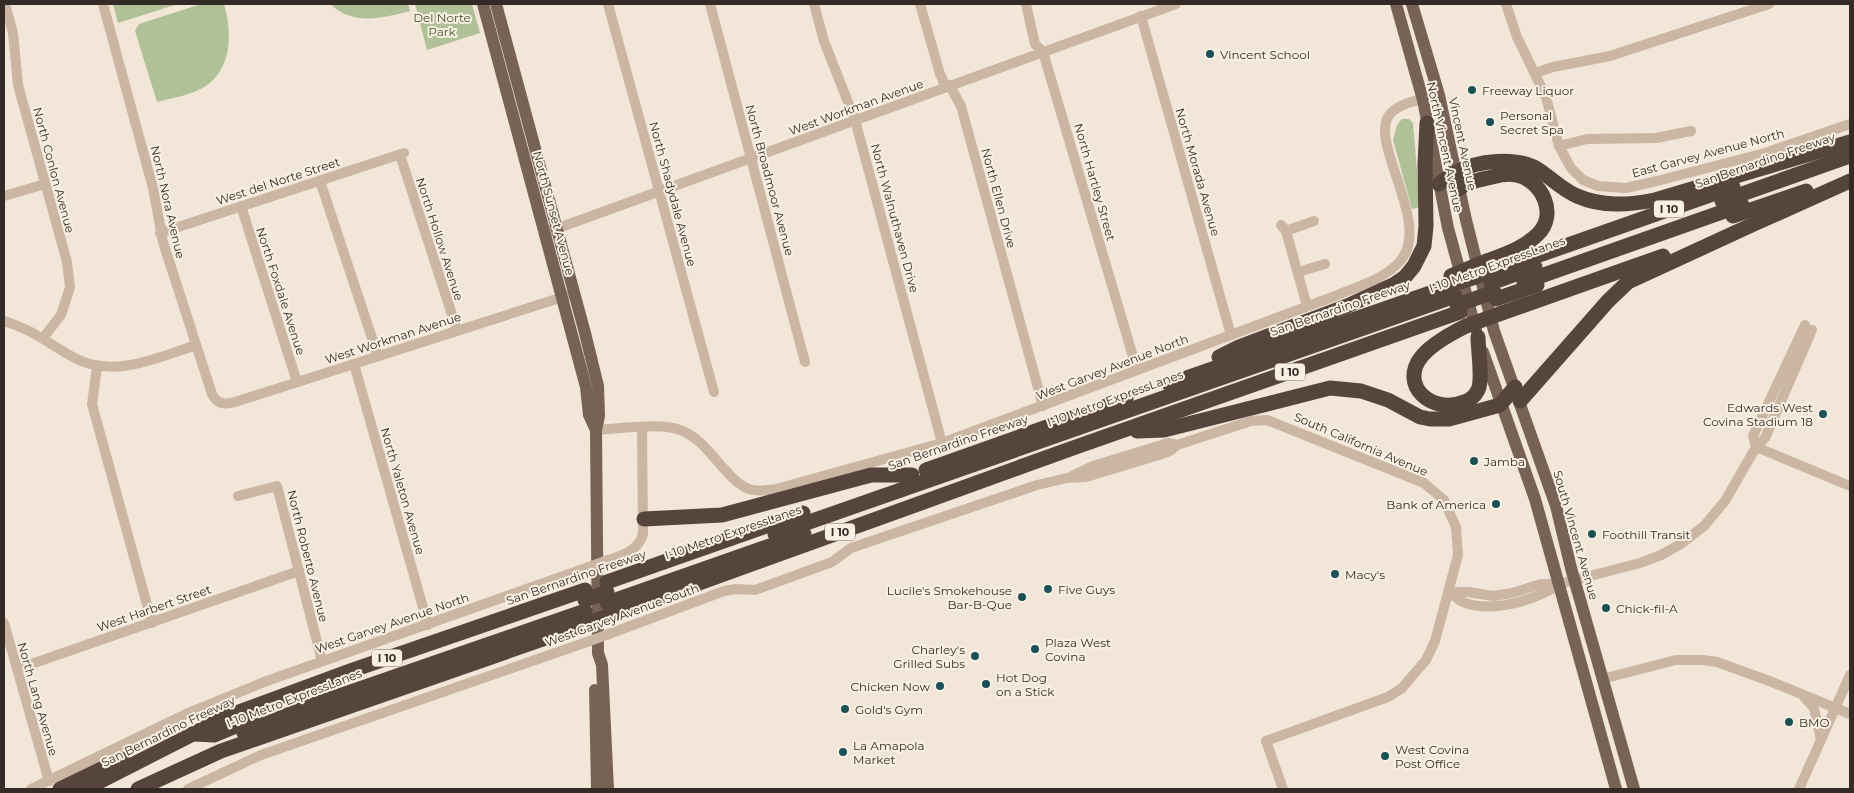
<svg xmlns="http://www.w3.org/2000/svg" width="1854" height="793" font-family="Montserrat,sans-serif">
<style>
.green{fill:#b1c197}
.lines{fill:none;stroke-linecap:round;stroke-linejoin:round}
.minor{stroke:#cab6a3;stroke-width:10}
.major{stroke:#776256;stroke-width:12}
.highway{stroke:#56453c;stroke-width:15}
.minor-bridge{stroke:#cab6a3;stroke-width:10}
.highway-bridge{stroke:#56453c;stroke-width:15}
.poi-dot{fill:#1a5157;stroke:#f9f0e4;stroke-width:2}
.labels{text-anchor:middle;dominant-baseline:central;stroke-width:4;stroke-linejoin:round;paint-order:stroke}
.shield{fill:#f9f0e4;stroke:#70665f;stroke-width:1}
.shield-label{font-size:11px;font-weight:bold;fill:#352b26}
.park-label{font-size:12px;fill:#425329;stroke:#f9f0e4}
.poi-label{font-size:12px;fill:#352b26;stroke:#f9f0e4;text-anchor:start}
.street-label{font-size:12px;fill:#352b26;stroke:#f9f0e4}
</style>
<rect width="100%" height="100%" fill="#f2e6d8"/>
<!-- green -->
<g class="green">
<path d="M113,4h65l-60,19z"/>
<path d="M201,4h23c8,28 9,63 -18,82 -14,9 -34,12 -49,16l-22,-71 4,-7z"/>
<path d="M330,4h78l2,7c-27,7 -57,15 -80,-7z"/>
<path d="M415,4h57l8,29 -53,17z"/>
<path d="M1402,119h7l4,4 7,84 -8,2 -19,-69 4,-15z"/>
</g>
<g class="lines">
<!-- minor -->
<g class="minor">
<path d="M5,4l8,29 5,52 49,177 3,25 -9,28 -18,23"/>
<path d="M103,4l50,184 10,54 49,152c5,10 12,11 23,8l334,-107"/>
<path d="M608,4l106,388"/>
<path d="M710,4l95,358"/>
<path d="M814,4l10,37 31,79 87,323"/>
<path d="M920,4l20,70 4,9 6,3 11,20 82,300"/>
<path d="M1026,4l9,40 8,8 94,318"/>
<path d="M1506,4l11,33 29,60 13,49 12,22 12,12 15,6 28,2 31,-7 108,-28 85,-29"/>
<path d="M1141,16l90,319"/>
<path d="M1535,73l18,-6 57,-11 159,-52"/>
<path d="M1559,146l28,-7 69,-1 35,-7"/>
<path d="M400,155l57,175"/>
<path d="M320,181l58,175"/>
<path d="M4,196l41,-12"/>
<path d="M241,206l56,176"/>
<path d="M1281,225l5,6 21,75"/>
<path d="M550,231l626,-227"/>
<path d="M1286,231l28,-10"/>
<path d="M160,233l244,-80"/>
<path d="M1298,272l27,-8"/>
<path d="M4,321c27,8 43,21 67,35 40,24 86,2 125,-11"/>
<path d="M354,364l74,261"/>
<path d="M97,367l-5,37 60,219"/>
<path d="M596,430c22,-1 64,-8 84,0 29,10 45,50 69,59 9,3 19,1 27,0l166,-46 393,-147c21,-9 51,-17 66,-36 31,-38 -34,-119 -11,-146 10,-12 34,-15 49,-19"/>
<path d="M1756,447l-3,-11 52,-111"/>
<path d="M1756,447l94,39"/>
<path d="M1072,476l21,-10 75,-23 9,2"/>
<path d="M238,496l39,-10 45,175"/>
<path d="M608,560c15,-5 30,-9 35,-26l-1,-106"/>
<path d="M1449,592h19l25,4 19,-3 29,-9h18l81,-21 21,-8 20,-11 23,-18 21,-25 31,-54 9,-9 47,-108"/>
<path d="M1449,592c5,3 10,9 16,11 29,10 69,-3 94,-18"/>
<path d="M4,623l45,158"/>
<path d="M609,634l115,-43 12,-2 19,1 77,-28 19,-14 186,-63 30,-7 19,-1 73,-22 11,-4 7,-6 74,-24 16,-1 157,63 20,17 12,27 2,28 -23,86 -9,19 -24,28 -14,9 -122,44 17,48"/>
<path d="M17,669l282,-98"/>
<path d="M1602,679l74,-19h27l14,2 55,20 78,32"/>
<path d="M1804,697l10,11 7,32"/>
<path d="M31,789l155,-75 78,-32 322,-114"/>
<path d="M188,789l73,-34 326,-113"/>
<path d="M1799,789l51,-114"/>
</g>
<!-- major -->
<g class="major">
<path d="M483,4l103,383 3,28 7,15"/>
<path d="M496,4l89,329 13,53 1,30 -3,14 2,223 4,12 6,124"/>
<path d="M1396,4l27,96 25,128 28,102"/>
<path d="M1412,4l27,91 27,125 28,111 62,175 15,62 63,221"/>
<path d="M1483,352l52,147 81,290"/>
<path d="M595,690l2,99"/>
</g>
<!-- highway -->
<g class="highway">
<path d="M1439,184c5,-4 10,-8 16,-11 22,-13 62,-17 84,-3 12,8 24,20 38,26 25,11 52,9 78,4l195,-58"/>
<path d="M1459,189c7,-7 14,-7 24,-10 11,-2 22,-7 33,-4 26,5 42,39 22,59 -14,14 -33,20 -51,27"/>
<path d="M1722,201l128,-45"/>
<path d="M1733,216l73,-25"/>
<path d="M1488,273l245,-86"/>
<path d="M1524,282l218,-77"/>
<path d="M1491,283l44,-16"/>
<path d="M1496,299l41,-14"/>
<path d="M1502,313l161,-57"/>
<path d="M1466,326c-15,8 -33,17 -44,30 -24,29 10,59 42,46 6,-2 11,-6 14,-12 5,-10 0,-40 0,-53"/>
<path d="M1219,357l20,-10 108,-41 48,-22 10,-7 9,-11 10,-20 2,-20 -1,-63 2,-40"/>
<path d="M1169,384l284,-99"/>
<path d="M1520,401l88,-100 20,-19 128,-59 94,-42"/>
<path d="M1137,431l27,-1 166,-42 31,3 27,9 32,17 10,2h19l51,-14 15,-18"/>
<path d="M926,470l200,-71"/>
<path d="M644,519l78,-4 149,-40h41"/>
<path d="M775,534l680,-238"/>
<path d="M607,582l196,-69"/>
<path d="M607,603l197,-69"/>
<path d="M608,616l465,-168 387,-136"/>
<path d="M244,733l66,-27 275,-95"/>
<path d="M194,734l20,1 41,-17"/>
<path d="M60,789l62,-30"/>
<path d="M85,789l143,-73 122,-45 235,-81"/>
<path d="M138,789l83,-38 365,-127"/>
</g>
<!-- minor-bridge -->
<g class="minor-bridge">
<path d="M586,568l22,-8"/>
<path d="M587,642l22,-8"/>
</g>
<!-- highway-bridge -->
<g class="highway-bridge">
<path d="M1451,276l36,-15"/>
<path d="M1461,282l27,-9"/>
<path d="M1457,305l37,-13"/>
<path d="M1466,326l36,-13"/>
<path d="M585,600l22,-8"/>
<path d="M586,624l22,-8"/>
</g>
</g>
<!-- markers -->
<g class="poi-dot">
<circle cx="1210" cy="54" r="5"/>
<circle cx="1472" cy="90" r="5"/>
<circle cx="1490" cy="122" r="5"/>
<circle cx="1823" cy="414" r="5"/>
<circle cx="1474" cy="461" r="5"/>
<circle cx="1496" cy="504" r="5"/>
<circle cx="1592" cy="534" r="5"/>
<circle cx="1335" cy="574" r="5"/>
<circle cx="1048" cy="589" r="5"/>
<circle cx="1022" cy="597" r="5"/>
<circle cx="1606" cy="608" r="5"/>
<circle cx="1035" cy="649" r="5"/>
<circle cx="975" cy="656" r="5"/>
<circle cx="986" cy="684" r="5"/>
<circle cx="940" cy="686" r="5"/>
<circle cx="845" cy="709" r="5"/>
<circle cx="1789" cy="722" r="5"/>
<circle cx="843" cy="752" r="5"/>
<circle cx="1385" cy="756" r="5"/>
</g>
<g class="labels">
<!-- shield labels -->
<g class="shield">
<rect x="1654" y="200.5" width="30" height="17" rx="4"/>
<rect x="1275" y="363.5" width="30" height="17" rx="4"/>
<rect x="825" y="523.5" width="30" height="17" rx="4"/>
<rect x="372" y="649.5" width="30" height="17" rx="4"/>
</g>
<g class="shield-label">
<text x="1669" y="209">I 10</text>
<text x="1290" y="372">I 10</text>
<text x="840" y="532">I 10</text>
<text x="387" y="658">I 10</text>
</g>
<!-- park labels -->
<g class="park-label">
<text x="442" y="17">Del Norte<tspan x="442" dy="14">Park</tspan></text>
</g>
<!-- poi labels -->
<g class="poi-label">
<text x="1220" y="54">Vincent School</text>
<text x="1482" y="90">Freeway Liquor</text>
<text x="1500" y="115">Personal<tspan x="1500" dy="14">Secret Spa</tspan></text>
<text x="1813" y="407" text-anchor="end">Edwards West<tspan x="1813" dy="14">Covina Stadium 18</tspan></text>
<text x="1484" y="461">Jamba</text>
<text x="1486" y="504" text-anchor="end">Bank of America</text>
<text x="1602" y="534">Foothill Transit</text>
<text x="1345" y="574">Macy's</text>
<text x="1058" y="589">Five Guys</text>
<text x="1012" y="590" text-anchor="end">Lucile's Smokehouse<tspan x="1012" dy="14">Bar-B-Que</tspan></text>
<text x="1616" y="608">Chick-fil-A</text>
<text x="1045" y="642">Plaza West<tspan x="1045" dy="14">Covina</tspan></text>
<text x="965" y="649" text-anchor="end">Charley's<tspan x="965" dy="14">Grilled Subs</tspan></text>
<text x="996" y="677">Hot Dog<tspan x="996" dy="14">on a Stick</tspan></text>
<text x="930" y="686" text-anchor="end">Chicken Now</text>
<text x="855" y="709">Gold's Gym</text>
<text x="1799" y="722">BMO</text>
<text x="853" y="745">La Amapola<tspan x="853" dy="14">Market</tspan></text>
<text x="1395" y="749">West Covina<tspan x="1395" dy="14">Post Office</tspan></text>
</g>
<!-- street labels -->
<g class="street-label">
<text transform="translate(856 107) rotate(-20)">West Workman Avenue</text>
<text transform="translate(1463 144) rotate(78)">Vincent Avenue</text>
<text transform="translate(1445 147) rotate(78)">North Vincent Avenue</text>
<text transform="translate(1708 153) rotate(-15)">East Garvey Avenue North</text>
<text transform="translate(1765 160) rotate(-19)">San Bernardino Freeway</text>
<text transform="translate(54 170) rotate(75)">North Conlon Avenue</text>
<text transform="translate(1198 172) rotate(74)">North Morada Avenue</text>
<text transform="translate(770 180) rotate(75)">North Broadmoor Avenue</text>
<text transform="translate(278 181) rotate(-18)">West del Norte Street</text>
<text transform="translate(1095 182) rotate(74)">North Hartley Street</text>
<text transform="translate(673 194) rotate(75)">North Shadydale Avenue</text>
<text transform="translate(999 198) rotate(75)">North Ellen Drive</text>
<text transform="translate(168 202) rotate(77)">North Nora Avenue</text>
<text transform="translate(554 213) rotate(75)">North Sunset Avenue</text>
<text transform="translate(895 218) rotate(75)">North Walnuthaven Drive</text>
<text transform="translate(440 239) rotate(72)">North Hollow Avenue</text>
<text transform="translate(1497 264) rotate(-20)">I-10 Metro ExpressLanes</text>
<text transform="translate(281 291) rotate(72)">North Foxdale Avenue</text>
<text transform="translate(1340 308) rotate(-19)">San Bernardino Freeway</text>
<text transform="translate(393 338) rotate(-18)">West Workman Avenue</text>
<text transform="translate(1112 367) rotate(-21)">West Garvey Avenue North</text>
<text transform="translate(1115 398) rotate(-20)">I-10 Metro ExpressLanes</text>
<text transform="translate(958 442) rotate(-19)">San Bernardino Freeway</text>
<text transform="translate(1361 444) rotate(23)">South California Avenue</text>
<text transform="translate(403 491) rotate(74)">North Yaleton Avenue</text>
<text transform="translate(733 532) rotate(-19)">I-10 Metro ExpressLanes</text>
<text transform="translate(1576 535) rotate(74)">South Vincent Avenue</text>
<text transform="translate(308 556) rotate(76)">North Roberto Avenue</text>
<text transform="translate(576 577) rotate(-19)">San Bernardino Freeway</text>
<text transform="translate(154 608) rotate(-19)">West Harbert Street</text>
<text transform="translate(622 615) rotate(-20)">West Garvey Avenue South</text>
<text transform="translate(392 623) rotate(-19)">West Garvey Avenue North</text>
<text transform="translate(294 698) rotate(-21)">I-10 Metro ExpressLanes</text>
<text transform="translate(38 699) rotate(74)">North Lang Avenue</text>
<text transform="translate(168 731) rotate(-26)">San Bernardino Freeway</text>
</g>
</g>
<!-- border -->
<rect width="1854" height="793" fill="none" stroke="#352b26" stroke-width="10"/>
</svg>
